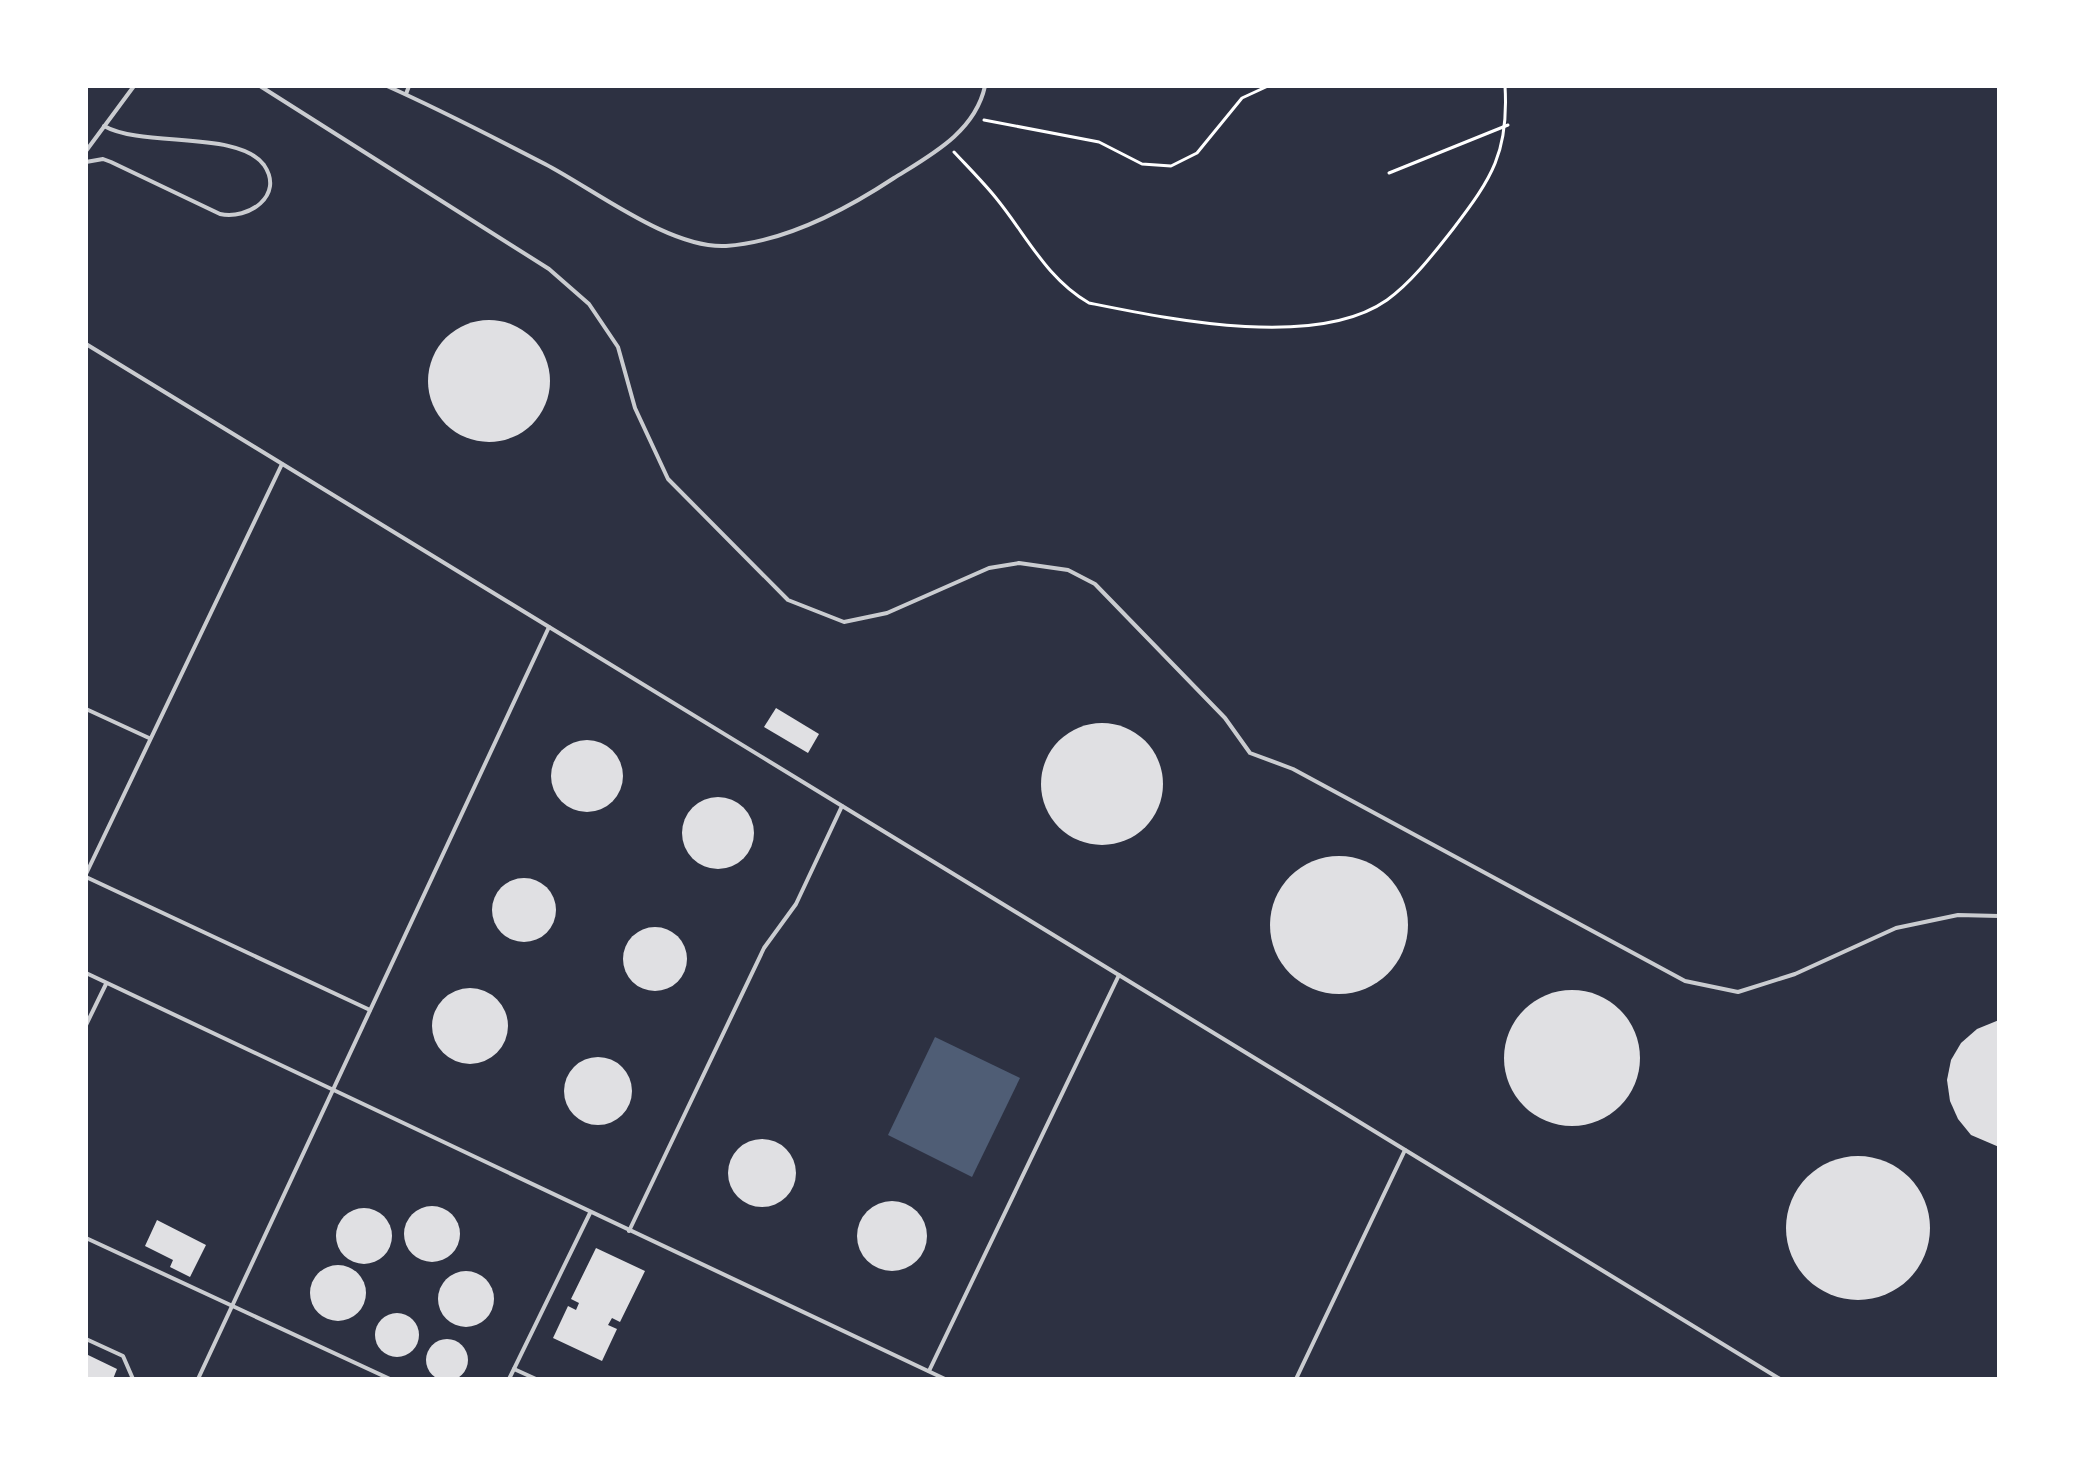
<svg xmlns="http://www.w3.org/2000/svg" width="2085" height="1465" font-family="'Titillium Web',sans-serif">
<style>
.water{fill:#4f5d75}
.building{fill:#e0e0e3}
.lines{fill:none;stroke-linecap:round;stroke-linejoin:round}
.path{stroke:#fff;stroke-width:3}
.service{stroke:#caccd0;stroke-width:4}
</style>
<rect width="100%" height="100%" fill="#2d3142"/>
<!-- water -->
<path class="water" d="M935,1037l85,41 -48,99 -84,-42z"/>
<!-- building -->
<g class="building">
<circle cx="489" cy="381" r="61"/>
<path d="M776,708l43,26 -11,19 -44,-26z"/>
<circle cx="1102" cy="784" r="61"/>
<circle cx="587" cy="776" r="36"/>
<circle cx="718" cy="833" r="36"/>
<circle cx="1339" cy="925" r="69"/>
<circle cx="524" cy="910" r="32"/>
<circle cx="655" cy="959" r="32"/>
<circle cx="470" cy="1026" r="38"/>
<circle cx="1572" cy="1058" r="68"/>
<path d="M1999,1020v127l-28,-12 -13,-16 -8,-18 -3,-21 4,-20 10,-17 16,-14z"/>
<circle cx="598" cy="1091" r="34"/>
<circle cx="762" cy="1173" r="34"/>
<circle cx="1858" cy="1228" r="72"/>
<circle cx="892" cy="1236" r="35"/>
<circle cx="432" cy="1234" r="28"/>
<circle cx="364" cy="1236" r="28"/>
<path d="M157,1220l49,25 -16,32 -20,-10 3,-7 -28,-14z"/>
<path d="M596,1248l49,23 -25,51 -8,-4 -4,7 9,4 -15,32 -49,-23 15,-32 8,4 3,-7 -8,-4z"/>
<circle cx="338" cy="1293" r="28"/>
<circle cx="466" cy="1299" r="28"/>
<circle cx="397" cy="1335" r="22"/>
<circle cx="447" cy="1360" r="21"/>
<path d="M86,1354l31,15 -4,10h-27z"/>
</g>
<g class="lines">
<!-- path -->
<g class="path">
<path d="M984,120l115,22 43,22 29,2 26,-13 45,-55 26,-12"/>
<path d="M954,152c14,15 29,30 42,46 31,38 50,80 93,105 80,16 227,47 298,-3 25,-18 47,-47 66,-71 39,-51 56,-77 52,-143"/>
<path d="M1389,173l119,-48"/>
</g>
<!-- service -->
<g class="service">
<path d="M260,86l289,183 40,35 29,43 17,61 33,71 120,121 56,22 43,-9 102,-45 30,-5 49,7 27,14 130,134 25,35 43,16 392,212 53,11 57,-18 101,-46 62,-13 41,1"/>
<path d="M387,86c54,24 106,51 158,78 50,26 125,85 181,82 58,-4 121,-37 168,-68 37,-23 81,-46 91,-92"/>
<path d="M406,94l3,-8"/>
<path d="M86,151l48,-65"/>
<path d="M86,162l17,-3 8,3 109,52c28,6 65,-18 44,-49 -26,-35 -121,-17 -160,-39"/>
<path d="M86,344l1694,1035"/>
<path d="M86,709l63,29"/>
<path d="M86,874l196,-410"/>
<path d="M86,877l284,133"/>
<path d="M86,973l859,406"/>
<path d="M86,1025l20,-41"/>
<path d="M629,1231l135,-283 32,-44 46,-98"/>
<path d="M86,1238l304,141"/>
<path d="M86,1339l37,17 10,23"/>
<path d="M514,1369l22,10"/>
<path d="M929,1371l190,-396"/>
<path d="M198,1379l351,-752"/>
<path d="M509,1379l81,-166"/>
<path d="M1296,1379l109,-229"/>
</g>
</g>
<!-- border -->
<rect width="2085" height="1465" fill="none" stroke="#ffffff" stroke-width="176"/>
</svg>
